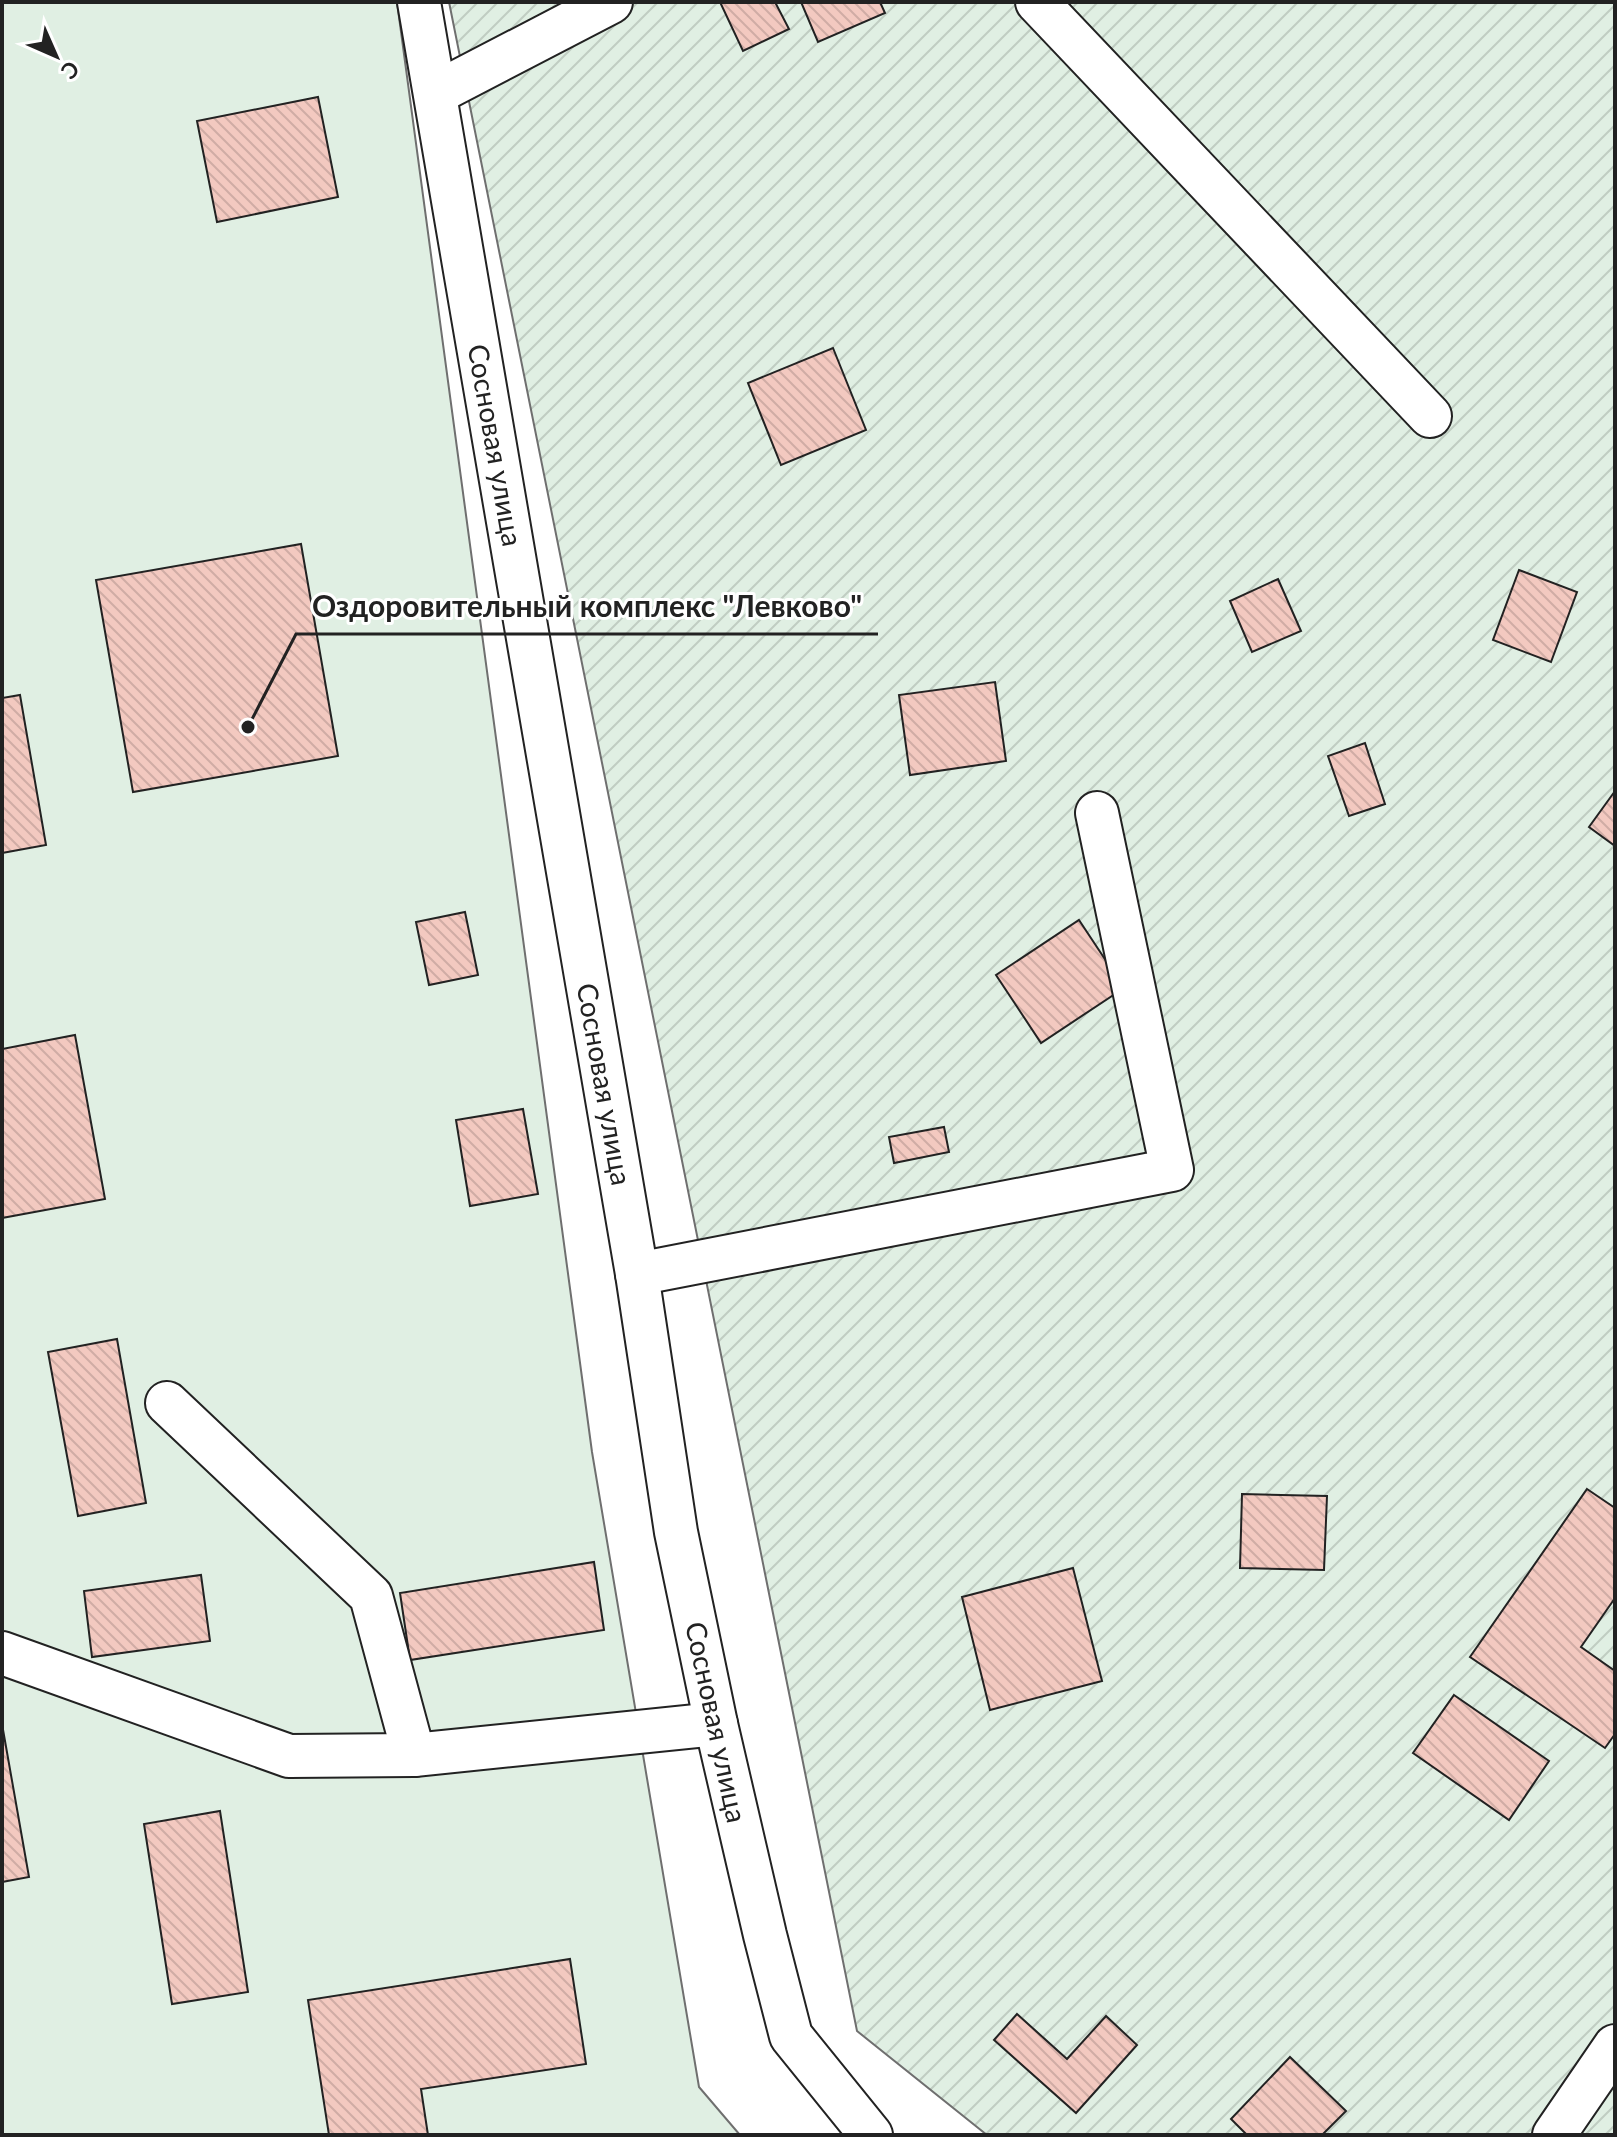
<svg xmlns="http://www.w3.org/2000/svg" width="1617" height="2137" font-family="Lato,sans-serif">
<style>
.grass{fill:#e0efe3;stroke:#6f6f6f;stroke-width:2}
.garden{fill:url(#garden-furrows);stroke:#6f6f6f;stroke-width:2}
.building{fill:url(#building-back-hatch);stroke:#222;stroke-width:2}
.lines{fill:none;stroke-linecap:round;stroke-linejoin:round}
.minor-casing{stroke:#222;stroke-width:46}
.minor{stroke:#fff;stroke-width:42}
.labels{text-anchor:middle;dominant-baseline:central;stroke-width:6;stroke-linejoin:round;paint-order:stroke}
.street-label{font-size:28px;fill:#222;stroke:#fff}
.leader{fill:none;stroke:#222;stroke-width:3}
.callout-dot{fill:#222;stroke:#fff;stroke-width:3}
.callout-label{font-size:30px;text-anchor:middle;font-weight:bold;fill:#222;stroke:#fff;stroke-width:6;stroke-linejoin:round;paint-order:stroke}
</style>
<defs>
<pattern id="garden-furrows" width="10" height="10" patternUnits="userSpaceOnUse" patternTransform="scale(2)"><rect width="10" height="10" fill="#e0efe3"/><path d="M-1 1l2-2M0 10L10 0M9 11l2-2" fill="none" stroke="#c0cdc2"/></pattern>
<pattern id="building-back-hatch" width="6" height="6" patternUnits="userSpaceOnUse" patternTransform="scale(2)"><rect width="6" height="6" fill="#f3c9c0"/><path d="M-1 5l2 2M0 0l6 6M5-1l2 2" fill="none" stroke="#d0aca5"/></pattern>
</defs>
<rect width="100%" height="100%" fill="#fff"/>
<!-- grass -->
<path class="grass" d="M2,2h395l195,1450 107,635 41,48h-738z"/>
<!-- garden -->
<path class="garden" d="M449,2h1166v2133h-628l-130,-104z"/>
<!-- building -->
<g class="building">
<path d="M720,2h55l14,27 -46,22z"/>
<path d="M801,2h79l5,11 -67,29z"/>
<path d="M318,97l20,100 -121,25 -20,-101z"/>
<path d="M833,348l33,82 -85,35 -33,-82z"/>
<path d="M301,544l37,212 -205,36 -37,-212z"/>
<path d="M1519,570l58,22 -26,70 -58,-22z"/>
<path d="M1278,579l23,52 -49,21 -22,-51z"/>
<path d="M995,682l11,79 -96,14 -11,-80z"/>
<path d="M20,695l26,150 -44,8v-155z"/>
<path d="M1365,743l20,61 -36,12 -21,-60z"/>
<path d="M1615,791v55l-26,-19z"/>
<path d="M465,912l13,63 -49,10 -13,-63z"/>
<path d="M1079,920l45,68 -83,55 -45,-68z"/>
<path d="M75,1035l30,164 -103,19v-169z"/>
<path d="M523,1109l15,85 -68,12 -14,-86z"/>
<path d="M944,1127l5,25 -55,11 -5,-26z"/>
<path d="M117,1339l29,164 -68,13 -30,-164z"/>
<path d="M1587,1489l28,19v90l-34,49 34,24v63l-10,14 -135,-91z"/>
<path d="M1242,1494l85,2 -3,74 -84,-2z"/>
<path d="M594,1562l10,68 -194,30 -10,-67z"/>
<path d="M1073,1568l29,113 -112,29 -28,-113z"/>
<path d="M201,1575l9,66 -118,16 -8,-66z"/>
<path d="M1454,1695l95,66 -40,59 -96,-67z"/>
<path d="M2,1724l27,153 -27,5z"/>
<path d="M220,1811l28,181 -76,12 -28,-180z"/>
<path d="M570,1959l16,105 -165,25 7,46h-99l-21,-135z"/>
<path d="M1017,2014l50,45 39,-43 31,29 -61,68 -82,-73z"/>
<path d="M1290,2057l56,54 -24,24h-75l-16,-16z"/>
</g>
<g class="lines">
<defs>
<g id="minor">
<path d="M419,2l218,1272 39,258 40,192 49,211 26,101 80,99"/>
<path d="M1037,2l393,414"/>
<path d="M436,93l175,-91"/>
<path d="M637,1274l535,-104 -75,-357"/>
<path d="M167,1403l204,193 43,159"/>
<path d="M2,1653l287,103 125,-1 302,-31"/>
<path d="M1554,2135l61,-89"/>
</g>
</defs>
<!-- minor casing -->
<use href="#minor" class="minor-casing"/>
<!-- minor -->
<use href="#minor" class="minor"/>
</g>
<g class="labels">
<!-- street labels -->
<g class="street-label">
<text transform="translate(496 445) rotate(80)">Сосновая улица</text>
<text transform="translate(605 1084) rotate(80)">Сосновая улица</text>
<text transform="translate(717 1722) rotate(78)">Сосновая улица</text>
</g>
</g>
<!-- callouts -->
<path class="leader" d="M248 727L296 634H878"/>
<circle class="callout-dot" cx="248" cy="727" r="8"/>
<g class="callout-label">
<text x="587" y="617">Оздоровительный комплекс "Левково"</text>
</g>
<!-- border -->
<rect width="1617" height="2137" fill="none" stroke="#222222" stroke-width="8"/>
<!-- north arrow -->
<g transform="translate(56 56) rotate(135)" stroke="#ffffff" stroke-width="6" paint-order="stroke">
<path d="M0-6L14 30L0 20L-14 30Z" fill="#222222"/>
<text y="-12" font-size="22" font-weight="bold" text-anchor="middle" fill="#222222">С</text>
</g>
</svg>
